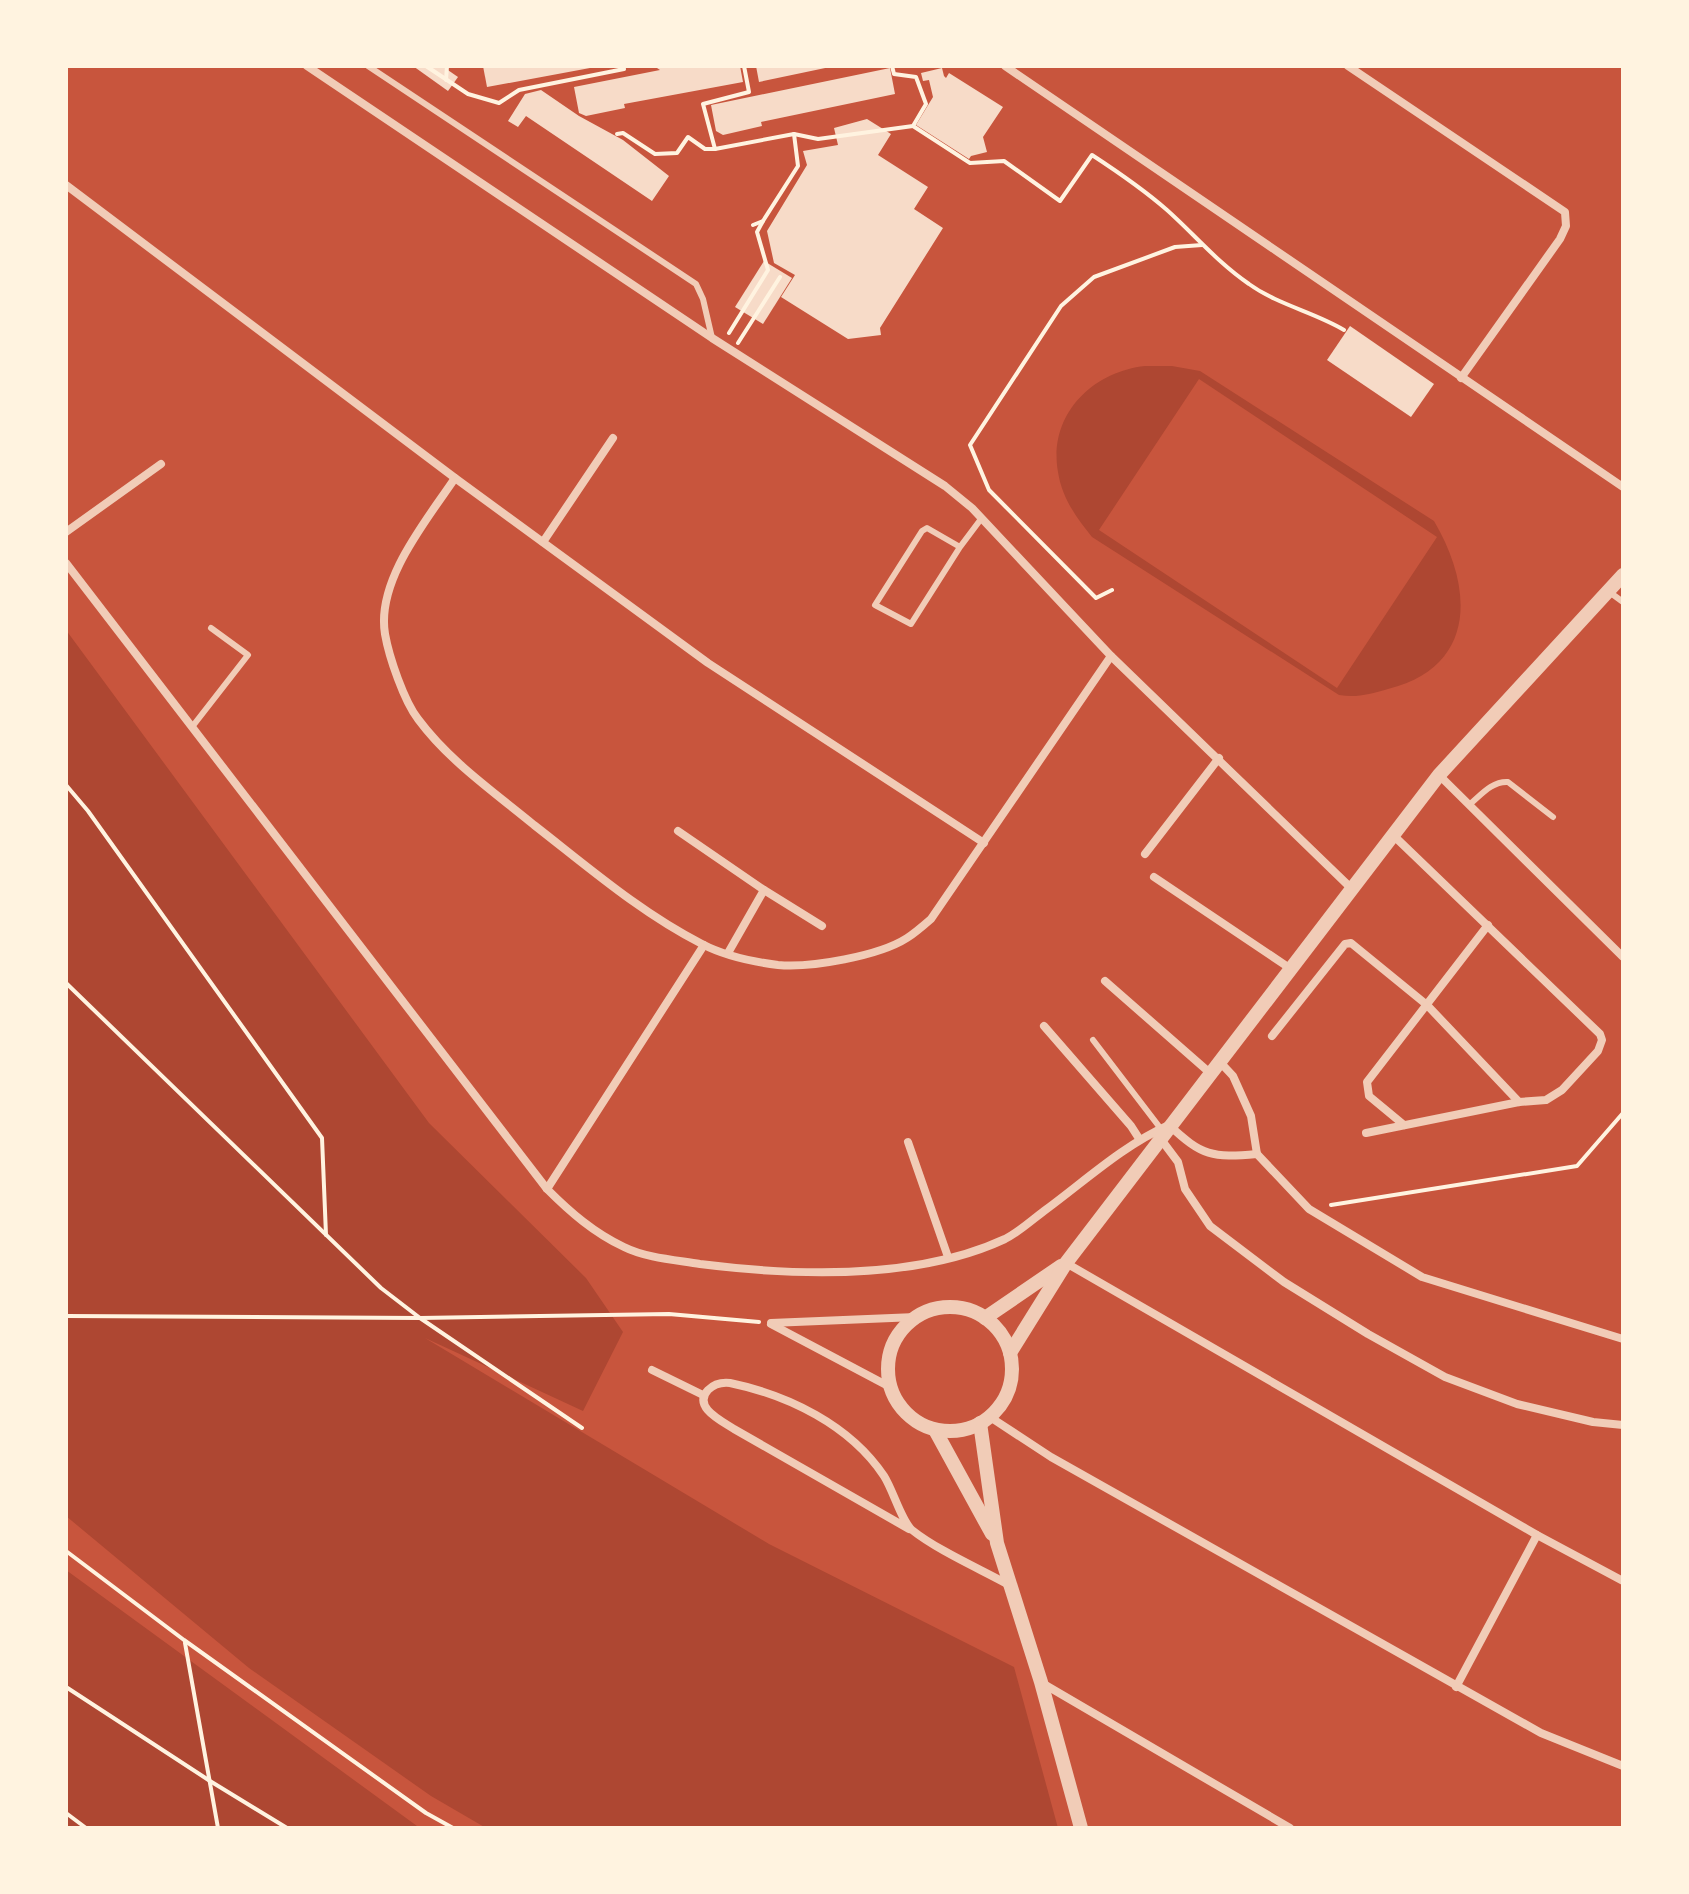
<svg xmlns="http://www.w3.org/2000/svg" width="1689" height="1894" font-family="'Fira Sans Condensed',sans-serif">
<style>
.green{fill:#ae4732;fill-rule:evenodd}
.building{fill:#f7dbc8}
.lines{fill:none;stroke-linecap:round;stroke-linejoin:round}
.path{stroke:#fff3e0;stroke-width:4}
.service{stroke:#f1ccb7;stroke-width:6}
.minor{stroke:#f1ccb7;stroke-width:8}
.tertiary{stroke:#f1ccb7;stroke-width:14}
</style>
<rect width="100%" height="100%" fill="#c8553d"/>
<!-- green -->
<g class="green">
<path d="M1145,366h27l28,5 234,150c39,66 44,145 -46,168 -18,5 -31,9 -49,6l-247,-158c-16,-20 -30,-39 -34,-65 -10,-56 33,-100 87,-106zM1199,379l238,158 -100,151 -238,-158z"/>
<path d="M66,630l363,493 157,155 37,54 -40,79 -158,-73 344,206 245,123 44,161h-572l-55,-32 -182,-128 -183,-152z"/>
<path d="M66,1570l351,256 4,2h-355z"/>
</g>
<!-- building -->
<g class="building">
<path d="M413,66h29l16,11 -10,14z"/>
<path d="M483,66h107v2l-103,19z"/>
<path d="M654,66h86l3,16 -119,22 1,4 -39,8 -7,-3 -5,-26 86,-17z"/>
<path d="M756,66h74v1l-71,15z"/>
<path d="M890,68l5,26 -134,28 1,4 -39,9 -7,-4 -5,-26z"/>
<path d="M942,68l2,8 2,2 3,-5 54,34 -20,30 4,15 -16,4 -2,3 -53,-34 17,-28 -4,-17 -6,1 -2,-8z"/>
<path d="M541,90l38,26 44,24 46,36 -17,25 -126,-85 -8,11 -10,-6 17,-27z"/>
<path d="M867,119l24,15 -13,21 50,32 -14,22 29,19 -63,100 1,7 -33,4 -67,-42 14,-22 -21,-12 -7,-32 40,-66 -4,-14 35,-6 -4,-17z"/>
<path d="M764,261l28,17 -29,46 -28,-17z"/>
<path d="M1350,326l84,58 -23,33 -84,-57z"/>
</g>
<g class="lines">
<!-- path -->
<g class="path">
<path d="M426,66l42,28 31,9 20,-13 105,-21"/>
<path d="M744,66l5,26 -46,12 12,45 79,-15 24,5 95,-13 13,-22 -10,-27 -22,-3 -2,-8"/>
<path d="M446,80l1,-14"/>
<path d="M913,126l57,37 34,-2 56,40 32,-46c26,17 51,34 75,55 28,25 51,53 82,74 29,21 65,28 95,46"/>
<path d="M617,134l6,-1 32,21 22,-1 11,-16 17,12h10"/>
<path d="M753,225l10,-4 35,-55 -4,-32"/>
<path d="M729,333l39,-63 -11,-38 6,-11"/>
<path d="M738,343l42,-66"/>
<path d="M1112,590l-16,8 -107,-108 -19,-45 91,-139 33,-29 81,-30 27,-2"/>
<path d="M66,785l22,26 234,327 4,97"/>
<path d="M66,983l315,305 39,30 162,110"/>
<path d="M1331,1205l246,-39 46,-53"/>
<path d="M66,1316l354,2 249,-4 90,8"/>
<path d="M66,1551l118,89 242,173 27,15"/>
<path d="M185,1643l33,185"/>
<path d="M66,1687l144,94 77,47"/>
<path d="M66,1813l20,15"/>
</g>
<!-- service -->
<g class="service">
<path d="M368,66l328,218 7,15 9,39"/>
<path d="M960,547l-33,-19 -5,3 -47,74 36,19 49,-77 21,-28"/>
<path d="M1608,591l15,11"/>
<path d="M192,727l56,-72 -37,-27"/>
<path d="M1469,805c12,-10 23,-24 39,-23l45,35"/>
<path d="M1093,1040l68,89"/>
</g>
<!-- minor -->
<g class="minor">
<path d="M307,66l405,272 233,148 27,22 139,148 242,234"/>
<path d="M1005,66l618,421"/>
<path d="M1348,66l217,146 1,14 -6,13 -99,139"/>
<path d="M66,185l389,293 253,185 276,180"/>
<path d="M455,478c-28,42 -79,102 -70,156 4,23 19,67 33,85 31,42 76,73 116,106 54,42 107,88 168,119 21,11 52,18 76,21 33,3 101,-9 129,-27 8,-5 16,-12 24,-19l180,-263"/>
<path d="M66,532l95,-68"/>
<path d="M543,542l70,-104"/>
<path d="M66,563l481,626c23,23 47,44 77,58 22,11 52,13 76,17 95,12 217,16 305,-25 14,-7 27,-19 39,-28 41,-30 78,-65 125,-86 33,31 43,33 88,29"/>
<path d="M1439,775l184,182"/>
<path d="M678,831l86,59 -36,63"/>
<path d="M1145,854l74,-96"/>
<path d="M1154,877l137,92"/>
<path d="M764,890l58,36"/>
<path d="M1105,981l105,92"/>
<path d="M1044,1026l87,100 9,14"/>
<path d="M1272,1036l73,-92 6,-1 76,62 92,97"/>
<path d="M1219,1061l14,15 18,40 6,38 52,55 113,68 201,62"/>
<path d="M1404,1125l-35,-29 -2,-14 121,-157"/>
<path d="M1366,1133l153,-31 27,-2 16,-10 36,-39 4,-11 -2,-6 -207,-199"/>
<path d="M1160,1138l18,24 7,27 25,37 74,56 84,52 77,43 72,27 76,18 30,3"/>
<path d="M908,1142l40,115"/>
<path d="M547,1189l157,-244"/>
<path d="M1066,1263l471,272 86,46"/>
<path d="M771,1323l145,-6"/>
<path d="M771,1324l119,63"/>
<path d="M652,1370l51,25"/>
<path d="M990,1417l61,40 490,276 82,33"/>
<path d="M909,1529l-175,-100c-12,-8 -42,-22 -26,-39 6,-6 13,-8 22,-7 58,12 120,42 154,93 9,14 18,46 28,54 25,20 68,39 97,55"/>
<path d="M1042,1683l248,145"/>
<path d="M1456,1687l81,-152"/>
</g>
<!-- tertiary -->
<g class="tertiary">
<circle cx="950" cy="1369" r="62"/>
<path d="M985,1318l76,-52"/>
<path d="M1010,1353l56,-90 373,-488 184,-200"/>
<path d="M980,1423l17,120 44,139 40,146"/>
<path d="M935,1430l57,104"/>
</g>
</g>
<!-- border -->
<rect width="1689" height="1894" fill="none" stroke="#fff3e0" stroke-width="136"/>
</svg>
